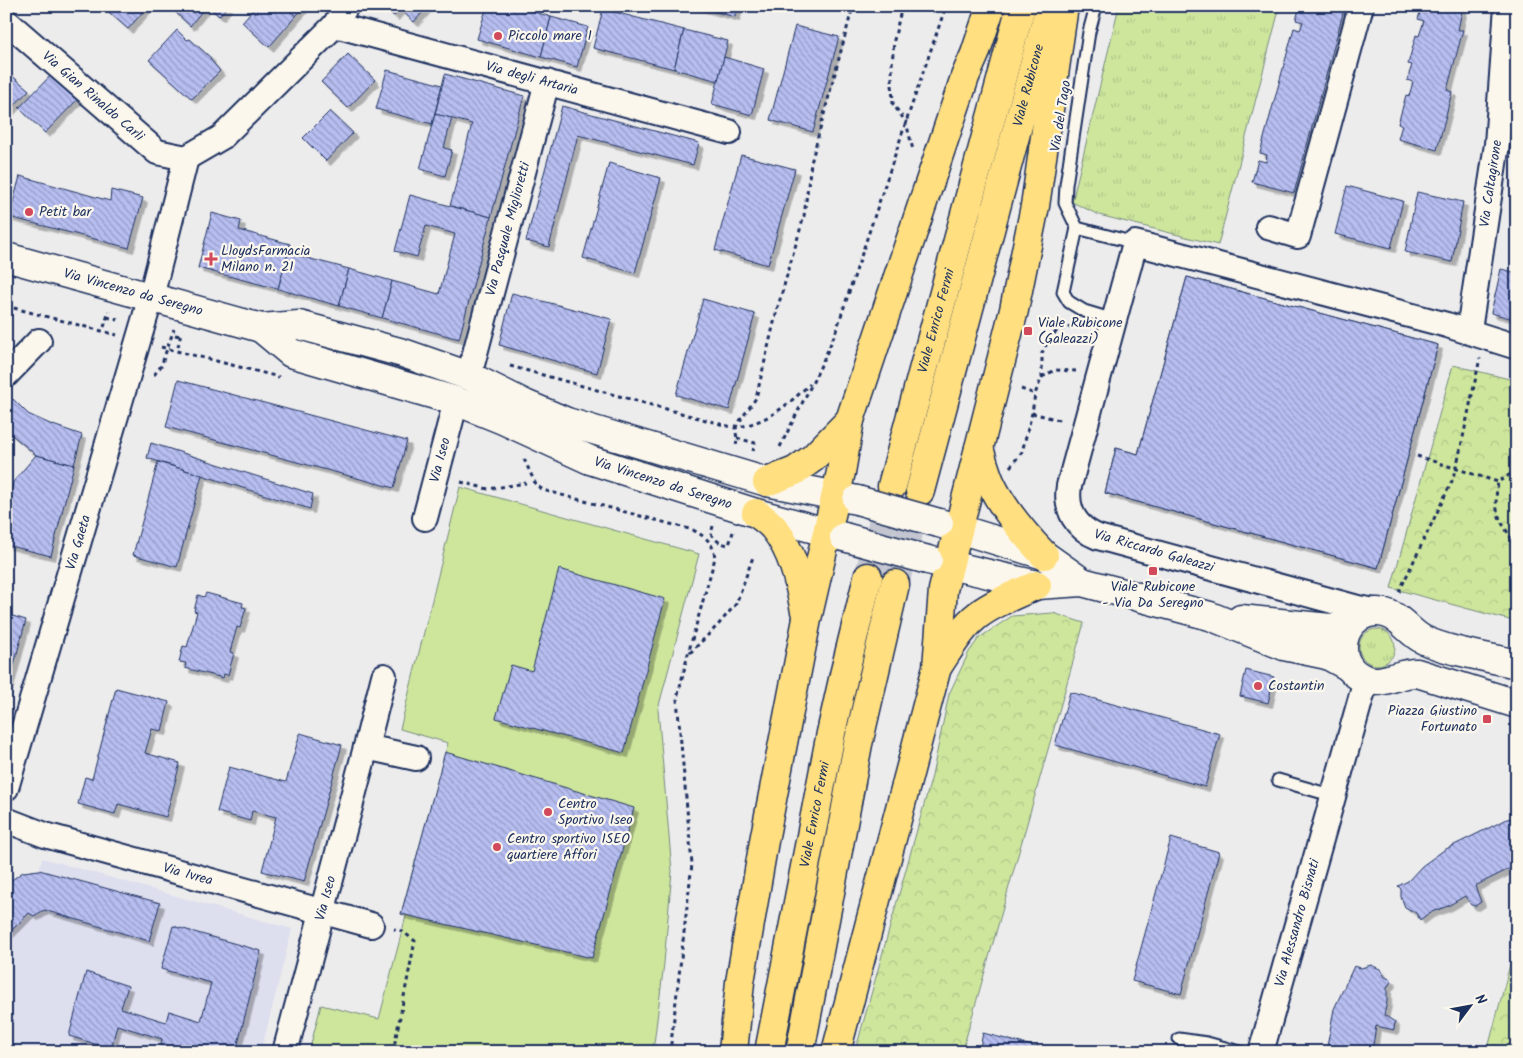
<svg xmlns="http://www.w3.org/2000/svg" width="1523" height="1058" font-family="Kalam,sans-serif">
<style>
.built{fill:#dddeee}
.grass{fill:url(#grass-tufts);stroke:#748a7d}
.forest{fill:url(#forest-crowns);stroke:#748a7d}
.pitch{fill:#cee69c;stroke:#748a7d}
.building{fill:url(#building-back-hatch);stroke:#1b2f5e;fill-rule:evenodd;filter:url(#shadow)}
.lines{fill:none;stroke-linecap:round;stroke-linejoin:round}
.highway-tunnel{stroke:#c3c6d0;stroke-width:28;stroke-dasharray:28 14;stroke-linecap:butt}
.lane-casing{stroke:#1b2f5e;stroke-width:15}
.street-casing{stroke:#1b2f5e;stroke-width:28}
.secondary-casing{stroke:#1b2f5e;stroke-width:31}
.highway-casing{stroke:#1b2f5e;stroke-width:31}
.path{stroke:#1b2f5e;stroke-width:3;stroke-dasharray:4 4;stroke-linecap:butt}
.lane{stroke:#fbf7ec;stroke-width:11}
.street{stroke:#fbf7ec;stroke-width:24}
.secondary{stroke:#fbf7ec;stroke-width:28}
.highway{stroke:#ffdf80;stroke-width:28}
.secondary-bridge-casing{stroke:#1b2f5e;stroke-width:31;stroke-linecap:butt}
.secondary-bridge{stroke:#fbf7ec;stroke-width:28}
.poi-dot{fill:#d1495b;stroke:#fbf7ec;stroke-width:2}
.labels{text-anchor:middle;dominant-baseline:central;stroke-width:4.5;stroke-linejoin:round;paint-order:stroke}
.poi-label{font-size:14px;fill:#1b2f5e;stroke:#fbf7ec;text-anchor:start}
.street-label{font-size:14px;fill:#1b2f5e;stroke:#fbf7ec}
</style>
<defs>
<pattern id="grass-tufts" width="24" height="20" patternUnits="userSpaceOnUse" patternTransform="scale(1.25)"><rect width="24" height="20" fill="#cee69c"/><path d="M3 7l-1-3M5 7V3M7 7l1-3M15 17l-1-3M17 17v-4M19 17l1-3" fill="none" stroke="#b0c689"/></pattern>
<pattern id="forest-crowns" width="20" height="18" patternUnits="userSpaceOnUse" patternTransform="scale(1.25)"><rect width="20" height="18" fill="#cee69c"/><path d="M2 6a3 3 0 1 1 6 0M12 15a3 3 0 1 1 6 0" fill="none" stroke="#b0c689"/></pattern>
<pattern id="building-back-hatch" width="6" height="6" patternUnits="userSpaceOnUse" patternTransform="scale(1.25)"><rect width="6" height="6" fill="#b7bef0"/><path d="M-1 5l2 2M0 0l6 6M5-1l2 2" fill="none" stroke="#949bc6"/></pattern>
<filter id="shadow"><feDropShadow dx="4.5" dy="4.5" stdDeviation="0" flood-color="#0004"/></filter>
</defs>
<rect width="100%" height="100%" fill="#edeced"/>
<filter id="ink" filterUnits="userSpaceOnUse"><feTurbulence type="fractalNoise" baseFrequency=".02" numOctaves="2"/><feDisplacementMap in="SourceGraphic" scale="10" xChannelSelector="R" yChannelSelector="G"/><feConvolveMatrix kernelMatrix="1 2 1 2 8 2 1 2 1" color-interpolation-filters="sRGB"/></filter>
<g filter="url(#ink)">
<!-- built -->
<path class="built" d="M42,858l250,71 -31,123h-255v-172l3,1 14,-9 16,-2z"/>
<!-- grass -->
<g class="grass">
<path d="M1119,6h161l-62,239 -119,-30 -27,-13z"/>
<circle cx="1377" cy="647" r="18"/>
</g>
<!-- forest -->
<g class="forest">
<path d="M1453,365l64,16v241l-126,-34z"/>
<path d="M1053,613l31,10 -122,429h-107l77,-276 17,-82 20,-42 10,-14 33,-22z"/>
<path d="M1517,938v114h-30z"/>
</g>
<!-- pitch -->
<path class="pitch" d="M460,487l239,67 -41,155 14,162 -8,92 -11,89h-344l12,-47 58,14 27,-103 -5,-2 47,-171 -48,-14z"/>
<!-- building -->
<g class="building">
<path d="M102,6h46l-20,23z"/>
<path d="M176,6h30l-16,20 -17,-16z"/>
<path d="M208,6h20l-9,10z"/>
<path d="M256,6h29l11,10 -27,31 -27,-25z"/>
<path d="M285,6h20l-9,10z"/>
<path d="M383,6h45l-14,16 -14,-13 -6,7z"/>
<path d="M487,6h28l36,11 -10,40 -64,-18z"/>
<path d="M694,6h44l-3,11z"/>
<path d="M1300,6h45l-51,187 -42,-11 6,-22 8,2 1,-7 -7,-2 34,-125 6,2 3,-8 -7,-2z"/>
<path d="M1422,6h41l-5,24h5l-16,60 5,2 -15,58 -39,-11 4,-14 -4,-1 8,-29 3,1 4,-14 -6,-2 5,-15 -4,-1 8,-29 3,1 5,-15 -6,-2z"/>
<path d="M603,9l81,21 -10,39 -81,-21z"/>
<path d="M551,17l37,10 -11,40 -36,-10z"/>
<path d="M795,26l44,11 -26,95 -43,-12z"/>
<path d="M177,30l10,10 3,-1 21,19 -1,1 10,12 -28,28 -43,-39z"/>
<path d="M684,30l44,11 -10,40 -44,-12z"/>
<path d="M348,54l27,26 -27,28 -27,-26z"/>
<path d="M724,57l40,12 -12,46 -40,-11z"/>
<path d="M387,70l55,15 -10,39 -56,-15z"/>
<path d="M10,74l19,16 -23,24v-36z"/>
<path d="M52,74l26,25 -33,34 -26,-25z"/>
<path d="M445,74l79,22 -33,121 -41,-11 22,-82 -37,-10z"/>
<path d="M562,106l137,37 -6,22 -115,-30 -29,112 -23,-6z"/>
<path d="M330,111l23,22 -27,28 -23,-23z"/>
<path d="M435,114l17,4 -8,30 8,2 -7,26 -25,-7z"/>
<path d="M741,155l54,14 -27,96 -53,-15z"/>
<path d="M609,163l52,15 -26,95 -52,-15z"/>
<path d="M20,176l90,25 1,-11 32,8 -14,50 -120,-31z"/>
<path d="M1347,186l56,15 -12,47 -56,-14z"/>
<path d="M1417,192l46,10 -11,60 -47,-10z"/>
<path d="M410,195l81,22 -32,122 -77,-21 10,-37 47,13 16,-60 -29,-8 -9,31 -22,-6z"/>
<path d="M212,213l29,8 -2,9 51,14 -12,45 -80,-21z"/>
<path d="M288,253l61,16 -10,37 -61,-17z"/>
<path d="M349,269l43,12 -10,37 -43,-12z"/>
<path d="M1501,269l16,4v47l-26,-7z"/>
<path d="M1187,277l251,68 -60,223 -273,-75 11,-45 22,6zM1221,345l146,42 -34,122 -140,-43z"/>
<path d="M1187,277l251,68 -60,223 -273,-75 11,-45 22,6z"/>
<path d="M512,293l99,26 -14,54 -98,-28z"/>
<path d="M703,299l52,15 -26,96 -53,-15z"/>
<path d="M178,380l229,61 -13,47 -228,-61z"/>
<path d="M13,399l15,15 22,10 32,11 -8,30 -38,-10 -30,-25v-26z"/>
<path d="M151,443l162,51 -3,15 -163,-51z"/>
<path d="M36,455l38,10 -23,91 -45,-11v-25l7,-38z"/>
<path d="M158,462l44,13 -25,92 -44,-12z"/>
<path d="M559,569l106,30 -41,154 -128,-35 15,-53 21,6z"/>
<path d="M206,593l37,10 -1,4 4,1 -6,20 -3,-1 -7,25 4,1 -6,22 -4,-1 -1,4 -38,-10 1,-5 -7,-1 4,-16 4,1 10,-35 -3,-1 4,-16 6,2z"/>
<path d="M6,614l20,6 -20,74z"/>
<path d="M1246,670l28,7 -6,26 -28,-7z"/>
<path d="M116,688l53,14 -7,29 -10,-2 -7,24 35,10 -14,54 -48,-13 -3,10 -37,-10 7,-27 7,2z"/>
<path d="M1070,692l150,42 -15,53 -150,-42z"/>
<path d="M300,733l42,12 -38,137 -42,-11 14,-54 -24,-6 -2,10 -33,-9 12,-45 57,15z"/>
<path d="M445,752l189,56 -42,150 -191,-44z"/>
<path d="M1517,817v48l-42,21 6,16 -6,4 -4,-1 -6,-9 -17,10 -19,7 -9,7 -4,-7 -11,-6 -4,-10v-8l-3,-3 10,-5 14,-15 22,-16 63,-31z"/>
<path d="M1171,838l48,14 -38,142 -49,-13z"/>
<path d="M39,870l121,33 -11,38 -105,-31 -10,6 -5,-3 -23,23v-52l17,-12z"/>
<path d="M173,926l88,25 -25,101h-56l-19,-6 1,-7 -45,-14 -6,24 -42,-13 17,-64 42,14 -7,22 45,14 3,-11 32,10 10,-38 -50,-14z"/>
<path d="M1371,965l9,4 5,8 7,3 -5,8v14l-3,13 11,7 -1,8 -18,-4 -4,26h-46l8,-43 20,-43 7,2z"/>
<path d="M983,1033l72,19h-76z"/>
</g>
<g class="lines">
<!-- highway-tunnel -->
<g class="highway-tunnel">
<path d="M868,577l24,-91"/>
<path d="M895,584l24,-90"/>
</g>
<defs>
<g id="lane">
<path d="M1077,228l-12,-25 1,-18 23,-153 7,-26"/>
<path d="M1077,228l-14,64 6,10 15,9 30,9"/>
<path d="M1077,228l58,15"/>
<path d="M1278,780l56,16"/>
<path d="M1179,1039l28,4 33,9"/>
</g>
<g id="street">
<path id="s1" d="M6,21l151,131 29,6 36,-21 113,-112 11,-19"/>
<path id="s2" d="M335,25l394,107"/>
<path d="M1268,227l30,9 63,-230"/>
<path id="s3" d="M1469,330l28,-186 10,-138"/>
<path d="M6,375l33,-34"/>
<path id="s4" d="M469,376l78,-294"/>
<path id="s5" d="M425,518l31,-117"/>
<path d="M1381,612l-23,-4 -260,-71c-22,-9 -33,-27 -29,-51l66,-243 312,82 70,22"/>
<path d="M366,747l50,11"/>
<path id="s6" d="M6,788l145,-491 35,-139"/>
<path id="s7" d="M6,820l39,15 326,90"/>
<path id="s8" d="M285,1052l81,-305 18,-71"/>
<path id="s9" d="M1261,1052l105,-372"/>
</g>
<g id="secondary">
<path id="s10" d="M6,257l255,71 38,-3 104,28 66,23 56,28 42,18 200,60 90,18"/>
<path id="s11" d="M261,328l30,25 165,48 47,19 87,40 166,53 88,24"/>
<path d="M939,523l105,32 38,27"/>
<path d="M928,560l109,25 45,-3 128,34 74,30 43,9 22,12"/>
<path d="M1241,619l89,9 19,-2"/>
<path d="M1517,664c-29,-7 -67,-12 -93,-24 -17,-8 -26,-29 -48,-28 -37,2 -46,54 -11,67 19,7 34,-7 52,-6l100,31"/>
</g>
<g id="highway">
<path d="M979,448c4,13 7,26 13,38 13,26 32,48 52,69"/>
<path d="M767,482l28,-11 18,-13 37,-38"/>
<path id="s12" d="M892,486l129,-480"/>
<path id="s13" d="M920,491l130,-485"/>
<path d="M756,513c6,4 13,9 18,15 19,24 25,53 31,83"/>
<path d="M938,666c12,-18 23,-38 40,-51 15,-12 41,-22 59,-30"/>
<path d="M733,1052l7,-70 24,-141 43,-222 34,-147 9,-52 115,-343 10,-23 16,-48"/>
<path id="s14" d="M769,1052l62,-319 13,-58 24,-98"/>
<path d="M800,1052l58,-308 37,-160"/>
<path d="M836,1052l101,-385 6,-77 71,-280 21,-104 29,-200"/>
</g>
</defs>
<!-- lane casing -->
<use href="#lane" class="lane-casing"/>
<!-- street casing -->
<use href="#street" class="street-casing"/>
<!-- secondary casing -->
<use href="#secondary" class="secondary-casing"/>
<!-- highway casing -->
<use href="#highway" class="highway-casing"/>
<!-- path -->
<g class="path">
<path d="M902,6l-8,34 -2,25v18l1,21 13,18 7,28"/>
<path d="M6,306l111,29"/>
<path d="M107,317l11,3"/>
<path d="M104,327l5,-16"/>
<path d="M175,335l5,1"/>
<path d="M161,347l118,30"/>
<path d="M178,347l3,-14"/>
<path d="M510,366l225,62c34,-7 49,-20 75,-44"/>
<path d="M154,375l7,-9 13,-37"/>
<path d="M1042,377l13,-7 21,1"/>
<path d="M1021,389l14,5"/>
<path d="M1032,413l31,8"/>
<path d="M735,428l21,-30 21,-88 27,-94 7,-53 42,-157"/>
<path d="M736,433l1,5 -1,9"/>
<path d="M737,438l18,5 -2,8"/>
<path d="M780,447c19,-39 40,-76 56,-116l70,-209 40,-116"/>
<path d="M1417,456l81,26"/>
<path d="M524,459l12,26 7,5 150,40c14,8 20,12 22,28l-27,96 -11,45 15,165 -22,188"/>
<path d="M1010,467l12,-15 10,-39 3,-19 7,-17v-24l7,-14 9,-9 16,-4"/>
<path d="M1517,470l-19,12c-5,29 0,36 16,60l3,1"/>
<path d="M461,482l27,7 38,-6"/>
<path d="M713,526l-2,8c5,7 10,10 18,11l4,-13"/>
<path d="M1399,592l53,-111 7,-25 21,-98"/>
<path d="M690,653l28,-28 18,-21 17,-47"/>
<path d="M393,1052l22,-111 -13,-10 -8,-2"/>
</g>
<!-- lane -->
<use href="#lane" class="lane"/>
<!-- street -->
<use href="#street" class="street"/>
<!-- secondary -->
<use href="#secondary" class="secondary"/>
<!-- highway -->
<use href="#highway" class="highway"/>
<defs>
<g id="secondary-bridge">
<path d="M857,500l82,23"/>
<path d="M844,537l84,23"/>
</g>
</defs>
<!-- secondary-bridge casing -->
<use href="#secondary-bridge" class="secondary-bridge-casing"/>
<!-- secondary-bridge -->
<use href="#secondary-bridge" class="secondary-bridge"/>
</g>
</g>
<!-- markers -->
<g class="poi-dot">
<circle cx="498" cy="36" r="5"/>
<circle cx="29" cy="212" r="5"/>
<path d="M208.5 251.5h5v5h5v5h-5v5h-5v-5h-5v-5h5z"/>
<rect x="1023" y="326" width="10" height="10" rx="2.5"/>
<rect x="1148" y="566" width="10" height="10" rx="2.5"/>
<circle cx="1258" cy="686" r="5"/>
<rect x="1482" y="714" width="10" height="10" rx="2.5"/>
<circle cx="548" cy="812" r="5"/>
<circle cx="497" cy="847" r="5"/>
</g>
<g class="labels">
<!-- poi labels -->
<g class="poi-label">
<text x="508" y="36">Piccolo mare 1</text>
<text x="39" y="212">Petit bar</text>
<text x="221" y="251">LloydsFarmacia<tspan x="221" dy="16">Milano n. 21</tspan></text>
<text x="1038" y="323">Viale Rubicone<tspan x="1038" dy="16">(Galeazzi)</tspan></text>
<text x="1153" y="587" text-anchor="middle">Viale Rubicone<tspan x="1153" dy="16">- Via Da Seregno</tspan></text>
<text x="1268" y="686">Costantin</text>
<text x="1477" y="711" text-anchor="end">Piazza Giustino<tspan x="1477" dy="16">Fortunato</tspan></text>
<text x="558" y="804">Centro<tspan x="558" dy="16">Sportivo Iseo</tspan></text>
<text x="507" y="839">Centro sportivo ISEO<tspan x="507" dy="16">quartiere Affori</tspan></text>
</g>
<!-- street labels -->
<g class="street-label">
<text stroke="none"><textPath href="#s2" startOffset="204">Via degli Artaria</textPath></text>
<text stroke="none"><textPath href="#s13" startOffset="420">Viale Rubicone</textPath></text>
<text stroke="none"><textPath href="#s1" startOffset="115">Via Gian Rinaldo Carli</textPath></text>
<text transform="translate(1061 116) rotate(-81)">Via del Tago</text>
<text stroke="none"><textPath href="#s3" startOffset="148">Via Caltagirone</textPath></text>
<text stroke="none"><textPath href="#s4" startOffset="152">Via Pasquale Miglioretti</textPath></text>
<text stroke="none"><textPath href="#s10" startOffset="132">Via Vincenzo da Seregno</textPath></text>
<text stroke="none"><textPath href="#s12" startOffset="171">Viale Enrico Fermi</textPath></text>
<text stroke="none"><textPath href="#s5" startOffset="60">Via Iseo</textPath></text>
<text stroke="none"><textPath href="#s11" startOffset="434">Via Vincenzo da Seregno</textPath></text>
<text stroke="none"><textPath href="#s6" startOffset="256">Via Gaeta</textPath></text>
<text transform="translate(1154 551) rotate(16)">Via Riccardo Galeazzi</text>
<text stroke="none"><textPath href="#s14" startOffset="242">Viale Enrico Fermi</textPath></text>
<text stroke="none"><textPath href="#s7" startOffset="190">Via Ivrea</textPath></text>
<text stroke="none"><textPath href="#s8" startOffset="159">Via Iseo</textPath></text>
<text stroke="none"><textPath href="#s9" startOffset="134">Via Alessandro Bisnati</textPath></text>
</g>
</g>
<!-- margin -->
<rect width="1523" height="1058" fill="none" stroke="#fbf7ec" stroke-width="25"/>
<rect x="12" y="12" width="1498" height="1033" fill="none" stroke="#1b2f5e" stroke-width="2" filter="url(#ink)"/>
<!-- north arrow -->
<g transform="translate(1470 1006) rotate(58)" stroke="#fbf7ec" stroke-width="4" paint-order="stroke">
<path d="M0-4L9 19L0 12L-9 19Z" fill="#1b2f5e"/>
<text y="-8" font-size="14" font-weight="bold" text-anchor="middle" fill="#1b2f5e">N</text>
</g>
</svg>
